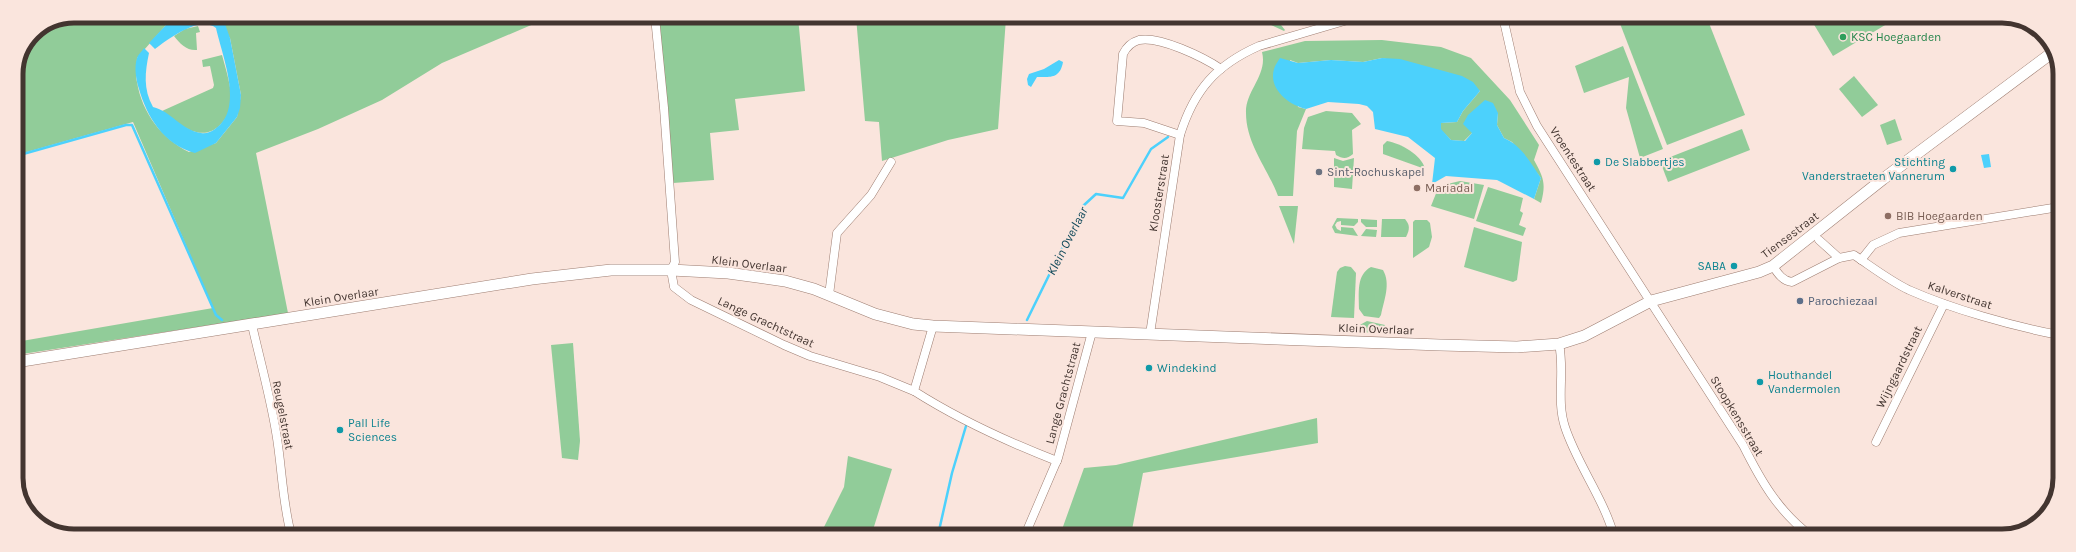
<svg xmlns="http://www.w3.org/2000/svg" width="2076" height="552" font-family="Karla,sans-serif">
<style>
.green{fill:#91cc99;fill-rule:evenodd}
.water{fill:#4cd1fc}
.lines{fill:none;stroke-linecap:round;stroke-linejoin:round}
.stream{stroke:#4cd1fc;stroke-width:2.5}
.minor-casing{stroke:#9d7d71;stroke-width:9}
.secondary-casing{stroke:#9d7d71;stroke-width:12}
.minor{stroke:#fff;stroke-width:8}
.secondary{stroke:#fff;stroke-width:11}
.leisure-dot{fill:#2e9e5b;stroke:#fae5dd;stroke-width:1.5}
.culture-dot{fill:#0f9aa8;stroke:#fae5dd;stroke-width:1.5}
.worship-dot{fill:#6b7280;stroke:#fae5dd;stroke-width:1.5}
.education-dot{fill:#8d6e63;stroke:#fae5dd;stroke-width:1.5}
.service-dot{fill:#5c6f8a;stroke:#fae5dd;stroke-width:1.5}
.labels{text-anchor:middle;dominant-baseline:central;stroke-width:4;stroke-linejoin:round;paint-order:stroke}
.leisure-label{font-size:12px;fill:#27864d;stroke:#fae5dd;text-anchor:start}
.street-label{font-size:12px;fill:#433530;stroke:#fae5dd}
.culture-label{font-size:12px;fill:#0d838f;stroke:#fae5dd;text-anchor:start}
.worship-label{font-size:12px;fill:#5b616d;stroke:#fae5dd;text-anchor:start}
.education-label{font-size:12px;fill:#785e54;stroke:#fae5dd;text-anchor:start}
.service-label{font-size:12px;fill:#4e5e75;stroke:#fae5dd;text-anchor:start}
.water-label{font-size:13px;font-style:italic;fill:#10495a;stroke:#fae5dd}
.rim{fill:none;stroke:#433530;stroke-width:5}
</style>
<rect width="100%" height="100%" fill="#fae5dd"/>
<!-- green -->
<g class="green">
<path d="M74,16h469v4l-101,43 -60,37 -64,29 -62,24 32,160 -272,42v-13l197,-34 -80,-186 -117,33v-82l17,-40zM211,16l19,22 11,57 -4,22 -21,26 -27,9c-27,-13 -47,-39 -52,-70 -2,-7 0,-17 0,-24l29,-33z"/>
<path d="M658,17h140l7,74 -70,8 4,31 -29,3 4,47 -41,3z"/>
<path d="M856,17h181l-31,1 -8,111 -50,11 -66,21 -3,-39 -14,-1z"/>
<path d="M1628,18h79l38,97 -78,30 -48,-124z"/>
<path d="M1810,18h87l-64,38z"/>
<path d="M1277,20l8,10 -1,1 -15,-7z"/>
<path d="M198,26l2,6 -4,1 1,17c-10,1 -17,-6 -23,-14l11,-7z"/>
<path d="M1382,40l59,7 30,11 39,42 29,45 -5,15c10,18 12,24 7,43l-7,-4 7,-21 -29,-36 -8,-4 -7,-13 1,-12 -26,20 -8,8 -13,-1 -11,-11 1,-6 16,-1 6,-11 17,-20 -31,-18 -67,-15 -19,4 -32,-2 -33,3 -8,-3 8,47 8,2 -9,22 -4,65h-15c-10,-27 -32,-52 -32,-83 -1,-22 22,-38 16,-61l43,-11z"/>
<path d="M1623,46l40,103 -23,9 -14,-50 3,-31 -45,16 -9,-27z"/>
<path d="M222,55c4,15 10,33 9,48 -1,9 -5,16 -11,22 -19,19 -42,-1 -58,-14l51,-23 1,-3 -4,-19 -7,1 -1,-7z"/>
<path d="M1854,76l24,29 -16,12 -23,-28z"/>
<path d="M1326,111l26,2 9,11 -9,6 1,24c-6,5 -10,5 -17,1l-1,-4 -33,-2 2,-21 4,-11z"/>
<path d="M1895,119l7,21 -15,5 -7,-20z"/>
<path d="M1742,129l8,21 -82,32 -8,-21z"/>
<path d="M1387,141c13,2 35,14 38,28l-42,-15v-9z"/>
<path d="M1334,158l9,3 11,-3 -2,31 -18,-2z"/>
<path d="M1460,181l24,4 -10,34 -43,-13 8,-20z"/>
<path d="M1488,187l35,11 -3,13 3,2 -4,12 7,3 -3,8 -47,-15z"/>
<path d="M1279,206h19l-4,38z"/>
<path d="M1337,218l21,1v3l-4,4 -13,-1v-4l-4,1 -2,3 2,4 4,2v-4l12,1 5,8 -23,-3 -3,-6z"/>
<path d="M1361,219l16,1v7h-11l-5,-5z"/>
<path d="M1382,219h23c5,6 5,10 1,18h-25z"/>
<path d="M1415,220h12l3,3 2,14 -3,10 -16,11v-36z"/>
<path d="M1474,227l48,15 -5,38 -4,2 -49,-15z"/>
<path d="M1366,229l11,1 -1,7 -15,-1z"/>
<path d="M1345,266l6,1 5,6 -2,45 -23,-1 6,-45 3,-4z"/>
<path d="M1371,267l12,3c8,14 1,30 -2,45l-2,3 -15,-2 -5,-7c0,-16 -3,-34 12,-42z"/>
<path d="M1367,321l18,4 -2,8 -25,-1v-6z"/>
<path d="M573,343l7,98 -2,19 -16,-2 -11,-113z"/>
<path d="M1317,418l1,25 -175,30 -12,62h-71l24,-67 32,-3z"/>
<path d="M848,456l44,13 -20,64 -2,2h-50l24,-48z"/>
</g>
<!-- water -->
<g class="water">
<path d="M211,16l13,5 6,17 11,57 -1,13 -3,9 -21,26 -21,10c-31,-8 -48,-36 -56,-64 -3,-9 -5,-22 -2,-31 1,-3 5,-7 7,-10l5,5c-4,19 -6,36 4,54 18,4 28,23 48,26 5,1 10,-1 14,-4 30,-20 7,-73 1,-101 -16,-13 -48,11 -61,21l-6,-6 17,-18z"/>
<path d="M1280,58l18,5 33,-3 32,2 19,-4 18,1 62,17 11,6 7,9 -17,20 -6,11 -16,1v6l10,11 14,1 7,-8 -9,-9 5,-9 17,-15 8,3 5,10 -1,12 7,13c18,8 26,24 37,40l-7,21 -37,-19 -51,-4 -14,8 3,-26 -27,-21 -33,-8 -2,-17 -6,-6 -8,-2 -31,-2 -22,7c-17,-4 -38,-20 -32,-40 1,-4 4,-8 6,-11z"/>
<path d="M1059,60l4,2c-3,17 -13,15 -26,15l-6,10 -3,-2 -1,-6 2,-5 15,-5z"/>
<path d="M1989,154l2,13 -7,1 -3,-13z"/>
</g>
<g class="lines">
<!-- stream -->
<g class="stream">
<path d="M16,156l110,-31h6l84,190 6,5"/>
<path d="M1027,320l56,-114 13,-12 27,4 28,-49 17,-12"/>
<path d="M938,535l14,-62 14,-47"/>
</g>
<defs>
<g id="minor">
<path d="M655,17l9,91 11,154 -4,8 3,17 17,13 93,45 26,11 70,21 34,14"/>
<path d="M1503,17l17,75 17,34 206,319c18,36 35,66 68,91"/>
<path d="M1180,135l-36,-12 -27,-2 6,-67c3,-6 9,-12 16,-14 21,-4 64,17 82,29"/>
<path d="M1819,240l20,18"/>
<path d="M1861,260l12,-15 26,-12 160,-26"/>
<path d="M1773,266c5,8 10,15 19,16l47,-24 15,-3c18,12 36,26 55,35 43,19 103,36 150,45"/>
<path d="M829,295l8,-62 34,-38 20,-33"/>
<path d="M252,325c8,35 18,71 24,107 6,34 6,68 15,102"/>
<path d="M933,326l-19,65c44,28 94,51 143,70"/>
<path d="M1150,334l30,-199c14,-45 36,-70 79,-89l99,-29"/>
<path d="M1559,344c6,27 -3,56 6,83 12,37 38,70 49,109"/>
<path d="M1876,442l68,-138"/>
<path d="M1025,535l33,-77 34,-126"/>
</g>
<path id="secondary" d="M16,362l516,-83 79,-9h60l57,3 57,8 29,8 61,25 38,10 20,2 507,19 77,2 42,-3 25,-8 67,-35 108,-29 14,-6 110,-87 170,-127"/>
</defs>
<!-- minor casing -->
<use href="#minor" class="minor-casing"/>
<!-- secondary casing -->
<use href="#secondary" class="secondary-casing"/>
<!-- minor -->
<use href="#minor" class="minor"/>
<!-- secondary -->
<use href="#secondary" class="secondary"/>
</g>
<!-- markers -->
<circle class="leisure-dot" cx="1843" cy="37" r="4"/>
<g class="culture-dot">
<circle cx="1597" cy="162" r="4"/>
<circle cx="1953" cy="169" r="4"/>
<circle cx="1734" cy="266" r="4"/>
<circle cx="1149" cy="368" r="4"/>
<circle cx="1760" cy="382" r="4"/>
<circle cx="340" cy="430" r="4"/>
</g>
<circle class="worship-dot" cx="1319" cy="172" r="4"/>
<g class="education-dot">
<circle cx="1417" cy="188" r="4"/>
<circle cx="1888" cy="216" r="4"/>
</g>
<circle class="service-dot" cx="1800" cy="301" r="4"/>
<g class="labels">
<!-- leisure labels -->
<g class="leisure-label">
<text x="1851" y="37">KSC Hoegaarden</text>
</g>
<!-- street labels -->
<g class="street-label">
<text transform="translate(1573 159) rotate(57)">Vroentestraat</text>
<text transform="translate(1159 193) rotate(-81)">Kloosterstraat</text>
<text transform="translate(1790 235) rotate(-37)">Tiensestraat</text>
<text transform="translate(749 264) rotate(7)">Klein Overlaar</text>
<text transform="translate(1960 295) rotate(18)">Kalverstraat</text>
<text transform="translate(341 297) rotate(-9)">Klein Overlaar</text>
<text transform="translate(766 322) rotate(25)">Lange Grachtstraat</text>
<text transform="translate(1376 329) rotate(2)">Klein Overlaar</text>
<text transform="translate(1899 367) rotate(-64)">Wijngaardstraat</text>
<text transform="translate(1063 393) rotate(-75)">Lange Grachtstraat</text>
<text transform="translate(283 415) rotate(79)">Reugelstraat</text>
<text transform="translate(1737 416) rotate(59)">Stoopkensstraat</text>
</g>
<!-- culture labels -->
<g class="culture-label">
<text x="1605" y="162">De Slabbertjes</text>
<text x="1945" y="162" text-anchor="end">Stichting<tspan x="1945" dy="14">Vanderstraeten Vannerum</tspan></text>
<text x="1726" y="266" text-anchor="end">SABA</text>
<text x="1157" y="368">Windekind</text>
<text x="1768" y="375">Houthandel<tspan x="1768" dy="14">Vandermolen</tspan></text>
<text x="348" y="423">Pall Life<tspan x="348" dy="14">Sciences</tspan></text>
</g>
<!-- worship labels -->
<g class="worship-label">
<text x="1327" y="172">Sint-Rochuskapel</text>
</g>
<!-- education labels -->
<g class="education-label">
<text x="1425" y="188">Mariadal</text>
<text x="1896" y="216">BIB Hoegaarden</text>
</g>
<!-- service labels -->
<g class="service-label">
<text x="1808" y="301">Parochiezaal</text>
</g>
<!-- water labels -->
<g class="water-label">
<text transform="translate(1067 241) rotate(-63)">Klein Overlaar</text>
</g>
</g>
<!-- crop -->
<path d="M0 0H2076V552H0ZM74 23H2002A51 51 0 0 1 2053 74V478A51 51 0 0 1 2002 529H74A51 51 0 0 1 23 478V74A51 51 0 0 1 74 23Z" fill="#fae5dd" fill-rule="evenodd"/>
<path class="rim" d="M74 23H2002A51 51 0 0 1 2053 74V478A51 51 0 0 1 2002 529H74A51 51 0 0 1 23 478V74A51 51 0 0 1 74 23Z"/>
</svg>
